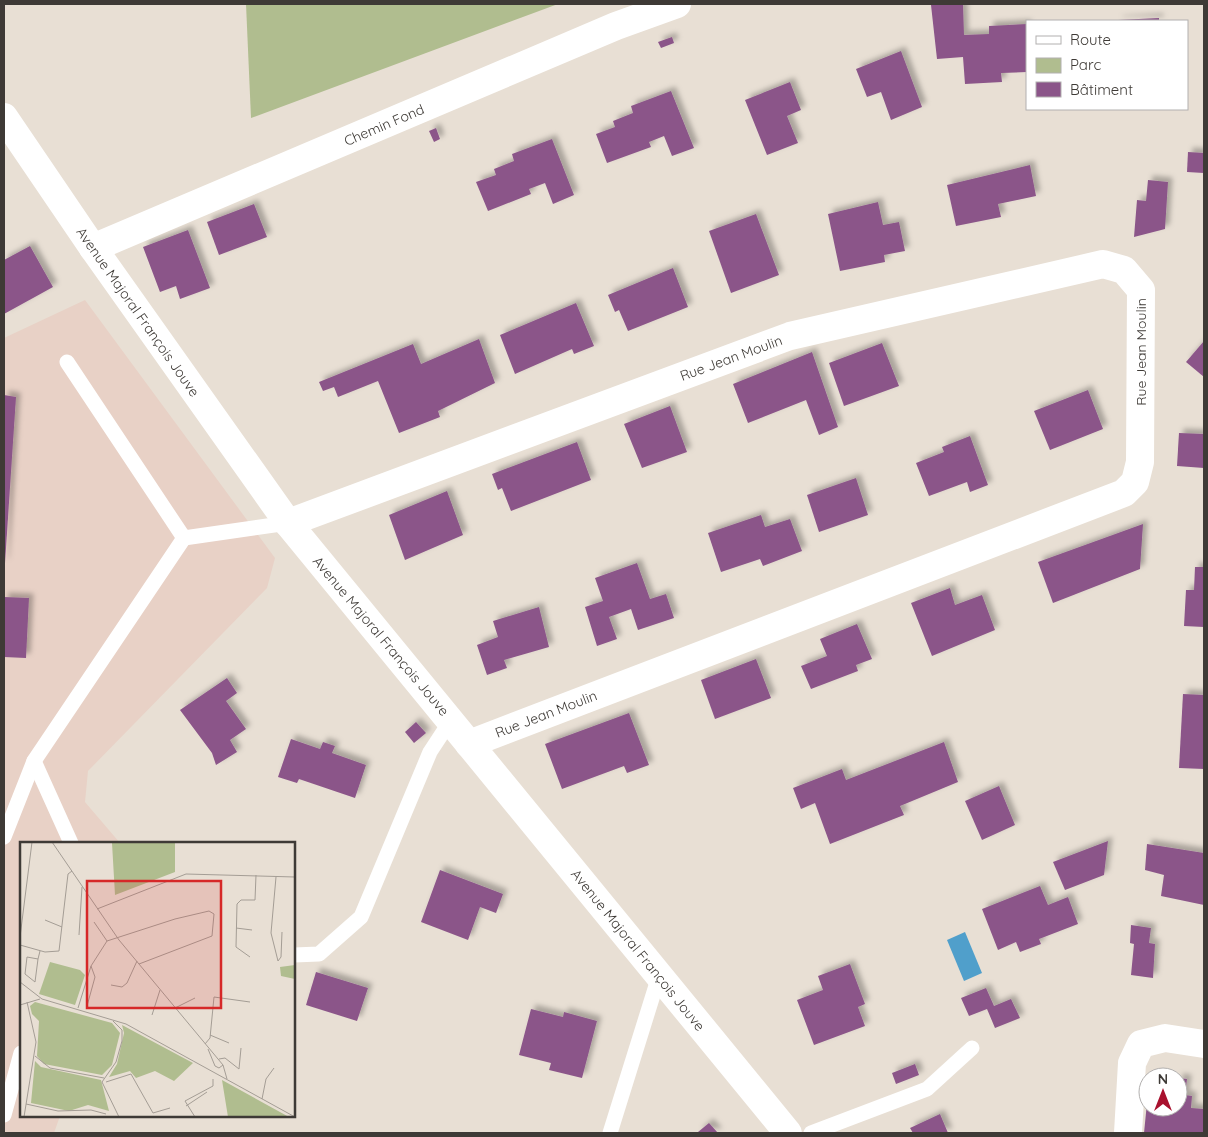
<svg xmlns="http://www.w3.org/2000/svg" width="1208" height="1137" font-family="Quicksand,sans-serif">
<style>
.industrial{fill:#e8d1c6}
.green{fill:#b0bd8f}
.water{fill:#509fcb}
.building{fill:#8b5589;filter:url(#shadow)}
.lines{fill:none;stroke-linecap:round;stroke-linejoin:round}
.service{stroke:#fff;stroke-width:15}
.minor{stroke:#fff;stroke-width:28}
.labels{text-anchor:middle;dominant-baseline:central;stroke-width:5;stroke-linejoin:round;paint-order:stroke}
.street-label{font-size:14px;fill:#3e3a36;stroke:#fff}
.inset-road{fill:none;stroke:#a49d95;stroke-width:1}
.view{fill:#d62828;fill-opacity:0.15;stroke:#d62828;stroke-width:2.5}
.inset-edge{fill:none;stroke:#3e3a36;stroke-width:2.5}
</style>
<defs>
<filter id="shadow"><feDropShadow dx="4.5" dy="-4.5" stdDeviation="2.5" flood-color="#0004"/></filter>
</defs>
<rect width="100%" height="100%" fill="#e8dfd4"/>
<!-- industrial -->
<path class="industrial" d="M85,300l190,258 -8,30 -179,183 -3,31 35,41h-99v273h39l-6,17h-50v-795z"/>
<!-- green -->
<path class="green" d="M246,4h312l-307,114z"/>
<!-- water -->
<path class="water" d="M965,932l17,41 -18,8 -17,-41z"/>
<!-- building -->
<g class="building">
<path d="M963,4l1,31 25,-1v-8l38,-2v48l-26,1 1,9 -37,2 -2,-27 -26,2 -6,-54z"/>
<path d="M1159,18v3h-41v-1z"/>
<path d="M672,37l2,6 -13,5 -3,-6z"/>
<path d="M901,51l21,56 -31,13 -10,-28 -14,5 -11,-28z"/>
<path d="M790,82l11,28 -14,6 11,27 -31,12 -22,-55z"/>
<path d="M671,91l23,57 -22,8 -8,-20 -15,6 2,5 -44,16 -11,-29 19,-7 -2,-6 20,-8 -2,-7z"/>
<path d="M436,128l4,11 -6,3 -5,-11z"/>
<path d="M552,139l22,56 -21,9 -8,-21 -16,6 2,5 -43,17 -12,-29 20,-7 -2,-6 20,-8 -2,-7z"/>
<path d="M1188,152l16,1v20l-17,-1z"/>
<path d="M1030,165l6,31 -38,8 3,13 -45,9 -9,-41z"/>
<path d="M1148,180l20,2 -3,47 -31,8 3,-37 9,1z"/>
<path d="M878,202l5,23 16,-3 6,29 -21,4 1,7 -45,9 -12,-57z"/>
<path d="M254,204l13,33 -48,18 -12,-33z"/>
<path d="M756,214l23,61 -48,18 -22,-62z"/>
<path d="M188,230l22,58 -30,11 -4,-13 -16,6 -17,-45z"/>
<path d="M30,246l23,41 -49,27v-54z"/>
<path d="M673,268l15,39 -60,24 -9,-21 -4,2 -7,-17z"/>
<path d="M576,303l18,43 -20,8 -2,-5 -57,25 -15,-39z"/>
<path d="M479,339l16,44 -57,28 2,6 -41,16 -21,-52 -40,16 -4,-10 -11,4 -4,-9 94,-38 8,20z"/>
<path d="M1204,341v36l-18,-15z"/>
<path d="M882,343l17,43 -55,20 -15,-43z"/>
<path d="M812,352l26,75 -19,8 -13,-35 -58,23 -15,-39z"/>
<path d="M1088,390l15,39 -53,21 -16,-39z"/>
<path d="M4,395l12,2 -11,166h-1z"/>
<path d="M670,406l17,46 -45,16 -18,-44z"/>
<path d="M1179,433l25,1v34l-27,-2z"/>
<path d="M970,436l18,49 -18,7 -3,-10 -38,14 -13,-33 28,-11 -2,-5z"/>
<path d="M577,442l14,38 -80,31 -9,-23 -4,2 -6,-16z"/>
<path d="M856,478l12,37 -49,17 -12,-37z"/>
<path d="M447,491l16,44 -58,25 -16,-45z"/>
<path d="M761,515l4,12 25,-8 12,32 -39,15 -3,-7 -39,13 -13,-39z"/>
<path d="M1143,524l-3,45 -87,34 -15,-41z"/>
<path d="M637,563l13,36 16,-5 8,24 -36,12 -7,-21 -22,8 8,22 -20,7 -12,-39 18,-6 -8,-23z"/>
<path d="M1195,567h9v60l-20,-1 2,-36h8z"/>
<path d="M950,588l5,17 27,-10 13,35 -63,26 -21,-53z"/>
<path d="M4,597l25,1 -3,60 -22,-1z"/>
<path d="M539,607l10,40 -45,13 3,8 -20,7 -10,-30 21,-8 -5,-16z"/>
<path d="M857,624l15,35 -16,6 2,6 -47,18 -10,-23 26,-10 -7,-17z"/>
<path d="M756,659l15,39 -56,21 -14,-39z"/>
<path d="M227,678l10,15 -11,8 20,28 -16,11 7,12 -21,13 -4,-12 -32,-43z"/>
<path d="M1183,694l21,1v74l-25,-1z"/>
<path d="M629,713l20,52 -22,8 -3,-7 -62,23 -17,-45z"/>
<path d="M416,722l10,11 -12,10 -9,-11z"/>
<path d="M291,739l29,10 3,-7 12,4 -3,7 34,12 -11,33 -56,-19 -2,4 -19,-6z"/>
<path d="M944,742l14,40 -58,24 4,9 -74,29 -15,-41 -14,6 -8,-21 49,-19 4,11z"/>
<path d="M999,786l16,39 -33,15 -17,-39z"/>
<path d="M1108,841l-4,34 -39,15 -12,-28z"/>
<path d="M1147,844l57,9v52l-43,-9 3,-21 -19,-5z"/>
<path d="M440,870l63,24 -7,19 -16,-6 -12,33 -47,-18z"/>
<path d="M1040,886l8,19 20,-8 10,27 -39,15 2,5 -21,8 -4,-10 -18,8 -16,-41z"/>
<path d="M1131,925l20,3 -2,15 6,1 -2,34 -22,-3 3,-31 -4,-1z"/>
<path d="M850,964l15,40 -7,3 7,19 -51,19 -17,-45 26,-10 -5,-14z"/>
<path d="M316,972l52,16 -11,33 -51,-16z"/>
<path d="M986,988l8,18 17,-7 9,19 -25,10 -8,-19 -18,7 -8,-18z"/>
<path d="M531,1009l32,8 1,-5 33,9 -15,57 -33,-8 2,-7 -32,-8z"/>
<path d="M915,1064l4,11 -23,9 -4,-11z"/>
<path d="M1178,1078l9,1 -2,16 7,1 -1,12 13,1v24h-60l3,-30 1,4h30z"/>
<path d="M940,1114l8,19h-35l-3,-5z"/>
<path d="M709,1123l9,10h-19l-1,-1z"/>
</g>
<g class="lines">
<!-- service -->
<g class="service">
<path d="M67,362l117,176 104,-15"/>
<path d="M34,761l37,82"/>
<path d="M4,837l30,-76 150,-223"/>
<path d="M294,955l25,-1 42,-37 69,-165 21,-32"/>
<path d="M4,1115l17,-62"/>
<path d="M610,1133l49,-157"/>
<path d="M811,1133l116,-44 45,-41"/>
</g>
<!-- minor -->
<g class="minor">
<path d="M4,117l89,131 195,275 500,610"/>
<path d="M93,248l523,-222 61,-22"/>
<path d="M288,523l502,-187 313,-72 21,6 17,20 -1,172 -5,20 -11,11 -655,251"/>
<path d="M1128,1133l4,-70 9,-19 24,-6 39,6"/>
</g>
</g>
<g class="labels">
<!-- street labels -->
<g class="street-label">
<text transform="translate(384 125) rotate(-23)">Chemin Fond</text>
<text transform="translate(138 312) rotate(55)">Avenue Majoral François Jouve</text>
<text transform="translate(1141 352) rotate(-90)">Rue Jean Moulin</text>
<text transform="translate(731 358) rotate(-20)">Rue Jean Moulin</text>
<text transform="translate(381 636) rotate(50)">Avenue Majoral François Jouve</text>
<text transform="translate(546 714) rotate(-21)">Rue Jean Moulin</text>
<text transform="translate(638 950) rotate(51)">Avenue Majoral François Jouve</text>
</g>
</g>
<!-- overview -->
<g transform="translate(20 842)">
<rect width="275" height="275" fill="#e8dfd4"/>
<path d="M155,0v30l-60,23 -3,-52zM30,120l30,8 5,5 -10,30 -36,-11zM275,123v14l-14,-3 -1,-9zM15,160l77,21 8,10 -8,32 -10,10 -58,-11 -7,-8 2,-35 -7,-7 -2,-8zM102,183l71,38 -19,18 -19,-10 -19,7 -6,-7 -21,6 8,-13 7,-31zM15,219l6,6 60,13 8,31 -21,-6 -19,6 -38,-8zM202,238l67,37h-61z" fill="#b0bd8f"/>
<path class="inset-road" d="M32,0l67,98 104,125 4,14M256,35l-5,56 7,28 3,-4 1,-25M77,67l89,-35 109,3M25,78l17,7M74,80l13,19 68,-22 34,-8 5,3 -2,22 -73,28M216,86l16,2M59,93l3,-48M0,95l12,-95M0,103l25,7 14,-1 9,-77 4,-3M230,115l-14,-10 1,-43 4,-4h14l1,-25M18,117l-11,-2 -2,17 10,8 3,-23 2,-8M0,140l22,17 84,25 169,93M91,143l11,2 5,-4 10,-22M0,163l20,-6M67,164l8,-29 -4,-11M58,166l13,-42 16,-25M155,166l20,-10M132,173l8,-25M93,179l9,9v11l-6,21 -14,20 17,35M190,193l19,8M185,202l5,-6 4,-41 36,5M188,207l7,17 4,2 4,-3M15,214l15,12 54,10M199,217l6,-1 14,11 2,-21M86,240l25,-8 22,39 17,-5M242,257l4,-20 8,-11M6,262l32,7 33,-1 15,4M166,264l21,-14M4,275l12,-75 -9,-40M175,275l-10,-16 28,-15v-7"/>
<path class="view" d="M67,39h134v127h-134z"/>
<rect width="275" height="275" class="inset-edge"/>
</g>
<!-- border -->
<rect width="1208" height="1137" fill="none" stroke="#3e3a36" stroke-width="10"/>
<!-- legend -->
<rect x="1026" y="20" width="162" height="90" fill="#ffffff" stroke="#b2b0af"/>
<rect x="1036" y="36" width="25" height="8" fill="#ffffff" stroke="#b2b0af"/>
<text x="1070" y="45" font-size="15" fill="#3e3a36">Route</text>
<rect x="1036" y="58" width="25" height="15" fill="#b0bd8f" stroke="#b2b0af"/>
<text x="1070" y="70" font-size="15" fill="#3e3a36">Parc</text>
<rect x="1036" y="82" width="25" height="15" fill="#8b5589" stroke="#b2b0af"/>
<text x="1070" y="95" font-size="15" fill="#3e3a36">Bâtiment</text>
<!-- north arrow -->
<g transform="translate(1163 1092)"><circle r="24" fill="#ffffff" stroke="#b2b0af"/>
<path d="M0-4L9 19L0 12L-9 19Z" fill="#a9112e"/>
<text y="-8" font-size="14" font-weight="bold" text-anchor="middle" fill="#3e3a36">N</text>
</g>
</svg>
